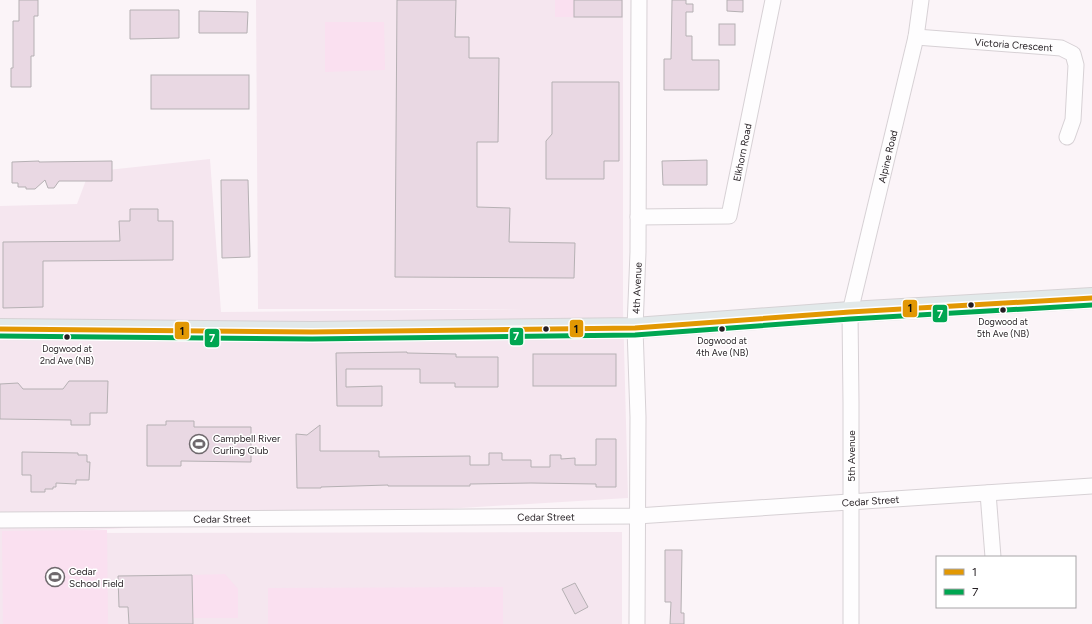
<svg xmlns="http://www.w3.org/2000/svg" width="1092" height="624" font-family="Figtree,sans-serif">
<style>
.built{fill:#f5e6ef}
.park{fill:#fae0f0}
.building{fill:#e9d8e3;stroke:#b5b0b3}
.lines{fill:none;stroke-linecap:round;stroke-linejoin:round}
.minor-casing{stroke:#d7d1d5;stroke-width:17}
.major-casing{stroke:#d6d2d5;stroke-width:22}
.minor{stroke:#fefdfe;stroke-width:15}
.major{stroke:#e2e9ea;stroke-width:20}
.bus-1-casing{stroke:#fff;stroke-width:8}
.bus-2-casing{stroke:#fff;stroke-width:8}
.bus-1{stroke:#e29803;stroke-width:5}
.bus-2{stroke:#00a651;stroke-width:5}
.bus-dot{fill:#241e22;stroke:#fff;stroke-width:1.5}
.labels{text-anchor:middle;dominant-baseline:central;stroke-width:3;stroke-linejoin:round;paint-order:stroke}
.bus-label{font-size:9px;fill:#241e22;stroke:#fff}
.street-label{font-size:10px;fill:#241e22;stroke:#fff}
.poi-label{font-size:10px;fill:#241e22;stroke:#fff;text-anchor:start}
.line-badge{stroke:#fff;stroke-width:1.5}
.badge-label{font-size:11px;text-anchor:middle;font-weight:bold;fill:#fff}
.pale-badge-label{font-size:11px;text-anchor:middle;font-weight:bold;fill:#111}
</style>
<rect width="100%" height="100%" fill="#fbf4f8"/>
<!-- built -->
<path class="built" d="M256,0h367v309l5,189 -586,35 580,-1v92h-622v-418l77,-2 12,-32 121,-13 11,153 303,-3h-266z"/>
<!-- park -->
<g class="park">
<rect x="555" y="0" width="19" height="17"/>
<path d="M325,22h59l1,48 -60,2z"/>
<path d="M107,530l1,94h-105l-1,-93z"/>
<path d="M225,574l13,15v29h-45l-1,-43z"/>
<path d="M503,587v37h-235v-36z"/>
</g>
<!-- building -->
<g class="building">
<path d="M19,0h19v16h-4v40h-3v31h-20v-19h2v-47h6z"/>
<path d="M397,0h59l-1,37h14v21h30l-1,84h-21v65l33,1 -1,34 66,1 -1,35 -179,-1z"/>
<rect x="574" y="0" width="48" height="17"/>
<path d="M672,0h14v4h7v8h-7v24h6v24h27v30h-55v-31h7z"/>
<path d="M727,0h16v12l-16,-1z"/>
<path d="M130,10h49v28l-49,1z"/>
<path d="M199,11l49,1 -1,21h-48z"/>
<rect x="719" y="24" width="16" height="21"/>
<rect x="151" y="75" width="98" height="34"/>
<path d="M552,82h67v79h-15v18h-58v-38l6,-7z"/>
<path d="M707,160v25h-44l-1,-24z"/>
<path d="M39,161v1l73,-1v20h-53l-5,7h-6l-3,-8 -10,9h-9v-2h-8v-4h-6v-21z"/>
<path d="M221,180h27l2,77 -28,1z"/>
<path d="M130,209h28v12h15v39l-130,1v46l-40,1v-66l117,-1 -1,-20h11z"/>
<path d="M407,352v1l49,1v3h42v30h-43v-4h-35v-14h-74v18l36,-1v20h-45l-1,-53z"/>
<rect x="533" y="354" width="83" height="32"/>
<path d="M69,381h39l-1,32h-17v12h-19v-5l-71,-1v-35l18,-1 5,6h40z"/>
<path d="M166,421h28v6h57v35l-70,-1v5h-34v-41h19z"/>
<path d="M320,425v26h59v6l91,-1v9h19v-12h13v7h29v7h19v-12h11v4l14,-1v7h21v-26h20v48h-20v-3l-65,-1 -61,1v2h-82v-1l-67,2v1h-24l-1,-54 11,1z"/>
<path d="M22,452l56,1v2h9v7h3l-1,18h-13v4l-20,-1v4h-3v2h-8v3h-14v-17h-9z"/>
<path d="M665,550h17l-1,63h3v11h-14l1,-22h-6z"/>
<path d="M192,575l1,49h-64l-1,-17h-9l-1,-31z"/>
<path d="M575,583l13,24 -13,7 -13,-25z"/>
</g>
<g class="lines">
<defs>
<g id="minor">
<path id="s1" d="M916,37l145,11 12,6 3,11 -3,55 -6,17"/>
<path id="s2" d="M638,217l91,-1 44,-216"/>
<path d="M988,493l5,64"/>
<path id="s3" d="M0,520l637,-4 455,-30"/>
<path id="s4" d="M637,624l1,-207 -3,-89 3,-76 1,-252"/>
<path id="s5" d="M851,624v-221l-1,-91 66,-275 5,-37"/>
</g>
<path id="major" d="M0,329l312,3 323,-4 215,-16 242,-14"/>
</defs>
<!-- minor casing -->
<use href="#minor" class="minor-casing"/>
<!-- major casing -->
<use href="#major" class="major-casing"/>
<!-- minor -->
<use href="#minor" class="minor"/>
<!-- major -->
<use href="#major" class="major"/>
<defs>
<path id="bus-1" d="M0,329l312,3 323,-4 215,-16 242,-14"/>
<path id="bus-2" d="M0,336l312,3 323,-4 215,-16 242,-14"/>
</defs>
<!-- bus-1 casing -->
<use href="#bus-1" class="bus-1-casing"/>
<!-- bus-2 casing -->
<use href="#bus-2" class="bus-2-casing"/>
<!-- bus-1 -->
<use href="#bus-1" class="bus-1"/>
<!-- bus-2 -->
<use href="#bus-2" class="bus-2"/>
</g>
<!-- icons -->
<defs>
<symbol id="stadium-ring" viewBox="-11 -11 22 22"><circle r="9.5" fill="#fff" stroke="#6f696d" stroke-width="1.5"/><path d="M0-5a6.5 5 0 1 0 0 10a6.5 5 0 1 0 0-10ZM-3.5-1.8h7v3.6h-7Z" fill="#6f696d"/></symbol>
</defs>
<g fill-rule="evenodd">
<use href="#stadium-ring" x="188" y="433" width="22" height="22"/>
<use href="#stadium-ring" x="44" y="566" width="22" height="22"/>
</g>
<!-- markers -->
<g class="bus-dot">
<circle cx="971" cy="305" r="3.5"/>
<circle cx="1003" cy="310" r="3.5"/>
<circle cx="546" cy="329" r="3.5"/>
<circle cx="722" cy="329" r="3.5"/>
<circle cx="67" cy="337" r="3.5"/>
</g>
<g class="labels">
<!-- bus labels -->
<g class="bus-label">
<text x="1003" y="321">Dogwood at<tspan x="1003" dy="12">5th Ave (NB)</tspan></text>
<text x="722" y="340">Dogwood at<tspan x="722" dy="12">4th Ave (NB)</tspan></text>
<text x="67" y="348">Dogwood at<tspan x="67" dy="12">2nd Ave (NB)</tspan></text>
</g>
<!-- street labels -->
<g class="street-label">
<text stroke="none"><textPath href="#s1" startOffset="98">Victoria Crescent</textPath></text>
<text stroke="none"><textPath href="#s2" startOffset="156">Elkhorn Road</textPath></text>
<text stroke="none"><textPath href="#s5" startOffset="472">Alpine Road</textPath></text>
<text stroke="none"><textPath href="#s4" startOffset="336">4th Avenue</textPath></text>
<text transform="translate(851 456) rotate(-90)">5th Avenue</text>
<text stroke="none"><textPath href="#s3" startOffset="871">Cedar Street</textPath></text>
<text stroke="none"><textPath href="#s3" startOffset="546">Cedar Street</textPath></text>
<text stroke="none"><textPath href="#s3" startOffset="222">Cedar Street</textPath></text>
</g>
<!-- poi labels -->
<g class="poi-label">
<text x="213" y="438">Campbell River<tspan x="213" dy="12">Curling Club</tspan></text>
<text x="69" y="571">Cedar<tspan x="69" dy="12">School Field</tspan></text>
</g>
</g>
<g class="line-badge">
<rect x="902" y="299" width="16" height="19" rx="4" fill="#e29803"/>
<rect x="932" y="304" width="16" height="19" rx="4" fill="#00a651"/>
<rect x="569" y="319" width="15" height="19" rx="4" fill="#e29803"/>
<rect x="174" y="321" width="16" height="19" rx="4" fill="#e29803"/>
<rect x="509" y="327" width="15" height="19" rx="4" fill="#00a651"/>
<rect x="204" y="328" width="16" height="20" rx="4" fill="#00a651"/>
</g>
<g class="badge-label">
<text x="940" y="318">7</text>
<text x="516" y="340">7</text>
<text x="212" y="342">7</text>
</g>
<g class="pale-badge-label">
<text x="910" y="312">1</text>
<text x="576" y="333">1</text>
<text x="182" y="335">1</text>
</g>
<!-- legend -->
<rect x="936" y="556" width="140" height="52" fill="#ffffff" stroke="#a7a5a7"/>
<rect x="944" y="569" width="20" height="6" fill="#e29803" stroke="#a7a5a7"/>
<text x="972" y="576" font-size="12" fill="#241e22">1</text>
<rect x="944" y="589" width="20" height="6" fill="#00a651" stroke="#a7a5a7"/>
<text x="972" y="596" font-size="12" fill="#241e22">7</text>
</svg>
